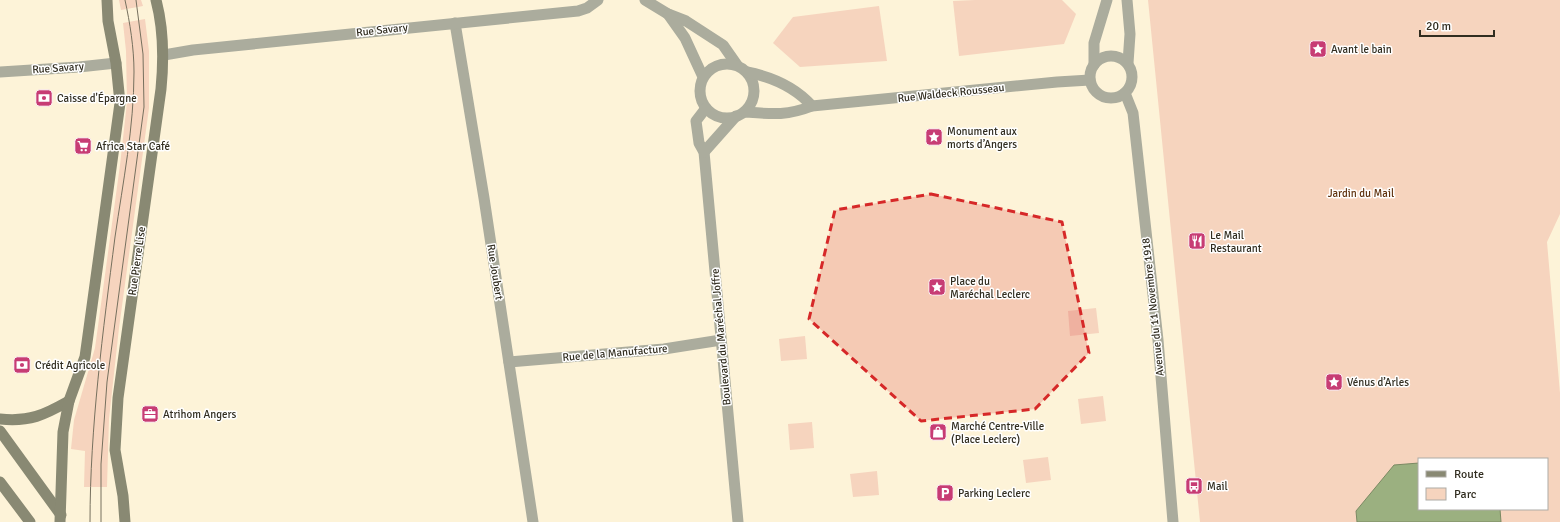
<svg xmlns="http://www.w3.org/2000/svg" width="1560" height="522" font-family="Signika,sans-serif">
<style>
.green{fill:#f6d4be;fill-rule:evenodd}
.water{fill:#9bb080;stroke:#7b8963}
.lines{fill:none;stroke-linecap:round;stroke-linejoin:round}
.minor{stroke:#abac9d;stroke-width:11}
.secondary{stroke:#898973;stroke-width:11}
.tram{stroke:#76705e;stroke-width:1}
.marked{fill:#d62828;fill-opacity:0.2;stroke:#d62828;stroke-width:3;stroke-dasharray:8 5;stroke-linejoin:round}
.labels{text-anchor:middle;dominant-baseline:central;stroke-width:3;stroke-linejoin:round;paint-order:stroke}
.street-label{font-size:11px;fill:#312d20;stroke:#fff}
.poi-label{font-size:11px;fill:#312d20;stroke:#fff;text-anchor:start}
.park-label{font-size:11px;fill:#60330f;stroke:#fff}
</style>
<rect width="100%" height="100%" fill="#fdf3d8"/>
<!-- green -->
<g class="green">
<path d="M119,0h22l2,6 -22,4z"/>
<path d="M975,0h87l14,14 -12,30 -105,12 -6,-55z"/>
<path d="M1148,0h412v214l-13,28 13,151v129h-360zM1419,459h128v50h-128z"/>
<path d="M879,6l8,55 -87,6 -27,-24 20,-26z"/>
<path d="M145,19l4,32v57l-30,220 -10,91 -2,68h-23l1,-36 -14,-2 3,-29 21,-72 25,-183 7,-63 -1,-51 -3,-28z"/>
<path d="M1096,308l3,25 -29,3 -2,-25z"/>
<path d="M805,336l2,23 -26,2 -2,-22z"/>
<path d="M1103,396l3,25 -25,3 -3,-25z"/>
<path d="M812,422l2,26 -24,2 -2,-26z"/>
<path d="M1048,457l3,23 -25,3 -3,-23z"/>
<path d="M877,471l2,24 -26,2 -3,-23z"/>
</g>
<!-- water -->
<path class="water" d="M1419,463v46h81l1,13h-144l-1,-11 38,-46z"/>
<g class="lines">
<!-- minor -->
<g class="minor">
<path d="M645,0l23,14 18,7 37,24 14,20"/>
<path d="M1127,0l3,34 -2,29"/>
<path d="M668,14l17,24 18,39"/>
<path d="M455,23l29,175 49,324"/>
<path d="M164,55l29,-5 385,-39 9,-3 11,-8"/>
<circle cx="1111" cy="77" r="21"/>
<circle cx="727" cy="91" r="27"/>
<path d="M1094,65v-22l13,-43"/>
<path d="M0,72l79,-5 37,-4"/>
<path d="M747,72c25,5 48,15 65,34"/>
<path d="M1125,93l8,20 25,227 15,182"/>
<path d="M706,108l-10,13 3,22 5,9 34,370"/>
<path d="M745,112c26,2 42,4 67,-6l245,-24 33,-2"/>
<path d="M704,152l32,-36"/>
<path d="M509,362l155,-13 57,-9"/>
</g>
<!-- secondary -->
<g class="secondary">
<path d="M0,419c30,3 44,-4 69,-18"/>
<path d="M0,431l61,84"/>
<path d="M0,482l30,40"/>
<path d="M60,522l3,-90 6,-31 16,-44 35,-254 -4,-40 -8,-42 -1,-21"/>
<path d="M125,522l-2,-26 -8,-46 3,-52 43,-309c3,-31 3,-59 -5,-89"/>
</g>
<!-- tram -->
<g class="tram">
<path d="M90,522c0,-95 13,-191 25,-285 8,-55 19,-110 19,-165 0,-24 -4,-49 -9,-72"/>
<path d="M101,522v-58l6,-82 37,-275 -1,-53 -7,-54"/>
</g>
</g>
<!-- marked area -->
<path class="marked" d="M931,194l131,28 27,131 -54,56 -114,12 -112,-102 26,-109z"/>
<!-- icons -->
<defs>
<symbol id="sight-square" viewBox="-11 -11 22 22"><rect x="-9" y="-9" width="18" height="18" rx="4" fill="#c73c74" stroke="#fff"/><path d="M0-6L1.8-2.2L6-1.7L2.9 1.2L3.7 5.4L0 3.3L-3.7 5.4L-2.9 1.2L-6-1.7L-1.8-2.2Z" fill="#fff"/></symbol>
<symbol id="bank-square" viewBox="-11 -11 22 22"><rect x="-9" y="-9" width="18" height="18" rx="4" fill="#c73c74" stroke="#fff"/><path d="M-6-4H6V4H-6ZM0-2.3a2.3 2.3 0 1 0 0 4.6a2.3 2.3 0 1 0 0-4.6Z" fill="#fff"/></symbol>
<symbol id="supermarket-square" viewBox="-11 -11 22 22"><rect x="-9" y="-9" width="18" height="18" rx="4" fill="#c73c74" stroke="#fff"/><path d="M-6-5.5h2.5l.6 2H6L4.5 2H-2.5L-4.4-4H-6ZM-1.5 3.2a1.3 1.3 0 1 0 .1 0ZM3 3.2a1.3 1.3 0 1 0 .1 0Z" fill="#fff"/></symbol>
<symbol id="restaurant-square" viewBox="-11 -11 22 22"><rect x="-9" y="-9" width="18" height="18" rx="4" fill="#c73c74" stroke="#fff"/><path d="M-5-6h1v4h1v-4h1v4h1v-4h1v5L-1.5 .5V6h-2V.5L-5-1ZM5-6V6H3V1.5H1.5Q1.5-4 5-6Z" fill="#fff"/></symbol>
<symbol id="office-square" viewBox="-11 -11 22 22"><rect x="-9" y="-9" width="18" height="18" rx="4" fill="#c73c74" stroke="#fff"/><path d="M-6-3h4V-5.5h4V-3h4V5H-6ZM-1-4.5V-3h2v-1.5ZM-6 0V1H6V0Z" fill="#fff"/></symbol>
<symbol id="shop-square" viewBox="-11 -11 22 22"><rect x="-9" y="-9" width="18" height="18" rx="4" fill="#c73c74" stroke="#fff"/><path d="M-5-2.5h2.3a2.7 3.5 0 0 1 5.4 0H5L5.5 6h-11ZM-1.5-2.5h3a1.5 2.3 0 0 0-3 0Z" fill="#fff"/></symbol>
<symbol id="bus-square" viewBox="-11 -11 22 22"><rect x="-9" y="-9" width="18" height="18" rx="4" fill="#c73c74" stroke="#fff"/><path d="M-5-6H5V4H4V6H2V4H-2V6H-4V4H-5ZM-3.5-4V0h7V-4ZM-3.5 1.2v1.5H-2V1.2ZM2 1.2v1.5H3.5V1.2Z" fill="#fff"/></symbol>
<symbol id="parking-square" viewBox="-11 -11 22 22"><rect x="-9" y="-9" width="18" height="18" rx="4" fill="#c73c74" stroke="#fff"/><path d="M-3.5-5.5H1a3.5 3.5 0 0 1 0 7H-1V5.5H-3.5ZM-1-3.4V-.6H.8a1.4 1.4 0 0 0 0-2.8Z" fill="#fff"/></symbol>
</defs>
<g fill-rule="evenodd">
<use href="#sight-square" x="1308" y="39" width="20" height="20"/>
<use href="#bank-square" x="34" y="88" width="20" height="20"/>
<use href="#sight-square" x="924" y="127" width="20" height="20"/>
<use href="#supermarket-square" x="73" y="136" width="20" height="20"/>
<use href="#restaurant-square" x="1187" y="231" width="20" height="20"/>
<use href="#sight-square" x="927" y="277" width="20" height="20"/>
<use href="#bank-square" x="12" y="355" width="20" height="20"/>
<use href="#sight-square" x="1324" y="372" width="20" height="20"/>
<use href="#office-square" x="140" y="404" width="20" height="20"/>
<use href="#shop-square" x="928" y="422" width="20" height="20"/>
<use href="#bus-square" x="1184" y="476" width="20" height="20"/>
<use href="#parking-square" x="935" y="483" width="20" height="20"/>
</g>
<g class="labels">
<!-- street labels -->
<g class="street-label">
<text transform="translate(382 30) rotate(-6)">Rue Savary</text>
<text transform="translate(58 68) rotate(-4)">Rue Savary</text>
<text transform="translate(951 93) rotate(-6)">Rue Waldeck Rousseau</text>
<text transform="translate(137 261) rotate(-82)">Rue Pierre Lise</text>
<text transform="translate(495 272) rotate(81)">Rue Joubert</text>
<text transform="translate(1153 307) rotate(-96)">Avenue du 11 Novembre 1918</text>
<text transform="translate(721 337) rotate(-95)">Boulevard du Maréchal Joffre</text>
<text transform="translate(615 353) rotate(-5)">Rue de la Manufacture</text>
</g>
<!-- poi labels -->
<g class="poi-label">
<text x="1331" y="49">Avant le bain</text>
<text x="57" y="98">Caisse d'Épargne</text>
<text x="947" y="131">Monument aux<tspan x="947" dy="13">morts d’Angers</tspan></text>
<text x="96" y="146">Africa Star Café</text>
<text x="1210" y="235">Le Mail<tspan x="1210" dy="13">Restaurant</tspan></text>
<text x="950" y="281">Place du<tspan x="950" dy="13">Maréchal Leclerc</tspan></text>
<text x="35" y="365">Crédit Agricole</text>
<text x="1347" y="382">Vénus d’Arles</text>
<text x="163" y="414">Atrihom Angers</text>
<text x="951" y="426">Marché Centre-Ville<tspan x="951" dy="13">(Place Leclerc)</tspan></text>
<text x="1207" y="486">Mail</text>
<text x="958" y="493">Parking Leclerc</text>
</g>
<!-- park labels -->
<g class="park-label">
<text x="1361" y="193">Jardin du Mail</text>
</g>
</g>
<!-- legend -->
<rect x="1418" y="458" width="130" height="52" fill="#ffffff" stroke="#adaba6"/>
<rect x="1426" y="471" width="20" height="6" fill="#898973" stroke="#adaba6"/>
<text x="1454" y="478" font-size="12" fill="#312d20">Route</text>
<rect x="1426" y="488" width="20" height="12" fill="#f6d4be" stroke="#adaba6"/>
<text x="1454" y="498" font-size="12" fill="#312d20">Parc</text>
<!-- scale -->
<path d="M1420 30v6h74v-6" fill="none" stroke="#312d20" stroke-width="2"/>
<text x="1426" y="30" font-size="12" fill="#312d20" stroke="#ffffff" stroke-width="3" paint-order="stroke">20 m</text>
</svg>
